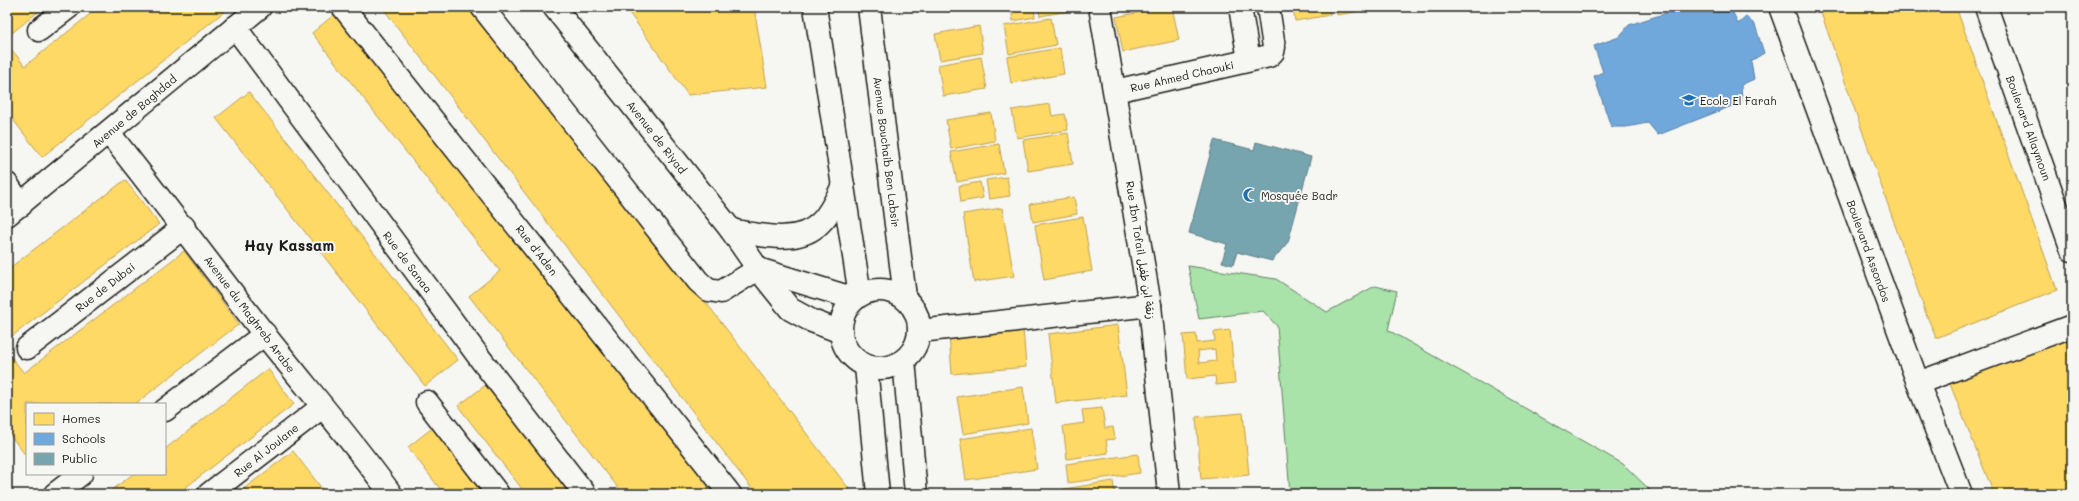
<svg xmlns="http://www.w3.org/2000/svg" width="2079" height="501" font-family="Mali,'Playpen Sans Arabic',sans-serif">
<style>
.green{fill:#a9e3a9;stroke:#628062}
.homes{fill:#ffd966;stroke:#bba050;fill-rule:evenodd}
.schools{fill:#6fa8dc;stroke:#567ea2}
.public{fill:#76a5af;stroke:#5b7c83}
.lines{fill:none;stroke-linecap:round;stroke-linejoin:round}
.minor-casing{stroke:#1c1c1c;stroke-width:25}
.major-casing{stroke:#1c1c1c;stroke-width:25}
.minor{stroke:#f6f6f2;stroke-width:22}
.major{stroke:#f6f6f2;stroke-width:22}
.labels{text-anchor:middle;dominant-baseline:central;stroke-width:4;stroke-linejoin:round;paint-order:stroke}
.street-label{font-size:11px;fill:#1c1c1c;stroke:#f6f6f2}
.poi-label{font-size:11px;fill:#1c1c1c;stroke:#f6f6f2;text-anchor:start}
.district-label{font-size:15px;font-weight:bold;fill:#1c1c1c;stroke:#f6f6f2}
</style>
<rect width="100%" height="100%" fill="#f6f6f2"/>
<filter id="ink" filterUnits="userSpaceOnUse"><feTurbulence type="fractalNoise" baseFrequency=".025" numOctaves="2"/><feDisplacementMap in="SourceGraphic" scale="8" xChannelSelector="R" yChannelSelector="G"/><feConvolveMatrix kernelMatrix="1 2 1 2 8 2 1 2 1" color-interpolation-filters="sRGB"/></filter>
<g filter="url(#ink)">
<!-- green -->
<path class="green" d="M1188,266l88,13 51,33 48,-26 22,5 -9,39 235,134 31,30h-364l-13,-168 -14,-15 -64,8z"/>
<!-- homes -->
<g class="homes">
<path d="M7,7h37l-37,30z"/>
<path d="M99,7h131l-188,150 -35,-45v-68l18,22z"/>
<path d="M343,7l382,487h-102l-154,-198 31,-25 -188,-238z"/>
<path d="M382,7h97l374,487h-97z"/>
<path d="M625,7h129l13,80 -79,8z"/>
<path d="M1034,7l1,10 -22,4 -2,-13z"/>
<path d="M1038,7h37v3l-35,6z"/>
<path d="M1118,7h18l-17,4z"/>
<path d="M1166,7h6l7,33 -56,12 -7,-35z"/>
<path d="M1293,7h36l1,8 -35,6z"/>
<path d="M1336,7h30l1,3 -30,5z"/>
<path d="M1819,7h137l101,283 -121,48 -11,-27z"/>
<path d="M1051,18l5,27 -47,9 -5,-28z"/>
<path d="M979,26l4,27 -43,7 -5,-26z"/>
<path d="M1060,48l4,26 -53,9 -4,-26z"/>
<path d="M981,57l6,32 -44,7 -5,-31z"/>
<path d="M249,92l209,268 -33,26 -209,-268z"/>
<path d="M1050,104l2,12 13,-2 3,16 -51,8 -5,-28z"/>
<path d="M991,113l4,28 -44,8 -5,-29z"/>
<path d="M1068,133l5,31 -45,7 -5,-31z"/>
<path d="M999,144l5,29 -47,9 -6,-30z"/>
<path d="M1007,177l3,19 -21,3 -3,-19z"/>
<path d="M125,180l34,44 -152,116v-70z"/>
<path d="M980,182l3,16 -22,4 -2,-16z"/>
<path d="M1074,197l3,17 -44,8 -3,-18z"/>
<path d="M1002,208l12,68 -40,6 -11,-68z"/>
<path d="M1083,217l9,54 -48,9 -9,-55z"/>
<path d="M184,251l55,73 -104,80h-108v53l-20,-26v-79l17,21z"/>
<path d="M1118,325l9,70 -71,8 -8,-69z"/>
<path d="M1023,328l3,39 -74,7 -3,-40z"/>
<path d="M1230,330l5,53 -19,2 -1,-9 -28,3 -4,-44 13,-1 1,9 18,-2 -1,-9zM1215,349l1,12 -17,2 -1,-12z"/>
<path d="M2072,331v163h-78l-48,-120z"/>
<path d="M268,369l26,35 -117,90h-70l26,-20h32v-25z"/>
<path d="M491,381l87,113h-52l-68,-88z"/>
<path d="M1023,387l5,36 -65,11 -6,-37z"/>
<path d="M1102,408l3,20 8,-1 2,12 -9,1 2,13 -41,6 -4,-33 21,-3 -2,-13z"/>
<path d="M1243,413l6,62 -48,4 -5,-62z"/>
<path d="M440,422l56,72h-52l-36,-47z"/>
<path d="M1031,428l6,41 -71,11 -6,-41z"/>
<path d="M293,451l33,43h-89z"/>
<path d="M1138,454l2,19 -72,10 -2,-19z"/>
<path d="M1113,481l2,13h-50l-1,-5z"/>
<path d="M1031,490l1,4h-39z"/>
</g>
<!-- schools -->
<path class="schools" d="M1685,7h26l6,6 14,-5 7,16 8,-7 9,8 9,28 -13,8 3,18 -13,6 1,17 -84,33 -10,-12 -22,4h-15l-17,-51 9,-4 -9,-26 25,-9 10,-12z"/>
<!-- public -->
<path class="public" d="M1214,140l40,10 2,-8 55,15 -23,85 -16,19 -35,-9 -4,13 -11,-3 5,-18 -38,-11z"/>
<g class="lines">
<defs>
<g id="minor">
<path d="M343,7l387,487"/>
<path d="M482,7l216,274 10,9 13,2 37,-23"/>
<path d="M554,7l177,223 27,39 32,40 22,12 29,11"/>
<path d="M1100,7l50,298 19,189"/>
<path d="M1240,7l9,53"/>
<path d="M1780,7l138,376 43,111"/>
<path d="M1986,7l86,243"/>
<path d="M235,27l247,334 103,133"/>
<path d="M39,30l30,-23"/>
<path d="M1115,91l154,-35 4,-4 1,-5 -6,-40"/>
<path d="M109,133c53,67 104,135 156,202 42,53 86,104 126,159"/>
<path d="M7,184l14,21"/>
<path d="M7,215l253,-208"/>
<path d="M758,269l97,30"/>
<path d="M920,331l230,-26"/>
<path d="M27,348l157,-121"/>
<path d="M1918,383l154,-57"/>
<path d="M427,402l71,92"/>
<path d="M165,410l100,-76"/>
<path d="M55,494l26,-20"/>
<path d="M209,494l113,-87"/>
</g>
<g id="major">
<path d="M815,7l45,288"/>
<path d="M869,7l36,290"/>
<path d="M731,230c28,5 68,16 90,-8 10,-10 16,-24 22,-37"/>
<circle cx="880" cy="329" r="39"/>
<path d="M904,360l12,134"/>
<path d="M866,366l12,128"/>
</g>
</defs>
<!-- minor casing -->
<use href="#minor" class="minor-casing"/>
<!-- major casing -->
<use href="#major" class="major-casing"/>
<!-- minor -->
<use href="#minor" class="minor"/>
<!-- major -->
<use href="#major" class="major"/>
</g>
</g>
<!-- icons -->
<defs>
<symbol id="school-bare" viewBox="-9 -9 18 18"><path d="M0-5L7-2L0 1L-7-2ZM-4 1L0 2.5L4 1V4Q0 6-4 4Z" fill="#1f6fb2" stroke="#f6f6f2" stroke-width="2.5" paint-order="stroke"/></symbol>
<symbol id="mosque-bare" viewBox="-9 -9 18 18"><path d="M3.5-4.9A6 6 0 1 0 3.5 4.9A5 5 0 1 1 3.5-4.9Z" fill="#1f6fb2" stroke="#f6f6f2" stroke-width="2.5" paint-order="stroke"/></symbol>
</defs>
<g fill-rule="evenodd">
<use href="#school-bare" x="1679" y="90" width="20" height="20"/>
<use href="#mosque-bare" x="1240" y="185" width="20" height="20"/>
</g>
<g class="labels">
<!-- street labels -->
<g class="street-label">
<text transform="translate(1182 76) rotate(-13)">Rue Ahmed Chaouki</text>
<text transform="translate(134 111) rotate(-40)">Avenue de Baghdad</text>
<text transform="translate(2029 128) rotate(70)">Boulevard Allaymoun</text>
<text transform="translate(657 137) rotate(52)">Avenue de Riyad</text>
<text transform="translate(887 152) rotate(83)">Avenue Bouchaib Ben Labsir</text>
<text transform="translate(537 250) rotate(52)">Rue d'Aden</text>
<text transform="translate(1141 250) rotate(81)">Rue Ibn Tofail زنقة ابن طفيل</text>
<text transform="translate(1869 251) rotate(70)">Boulevard Assondos</text>
<text transform="translate(408 262) rotate(53)">Rue de Sanaa</text>
<text transform="translate(105 287) rotate(-38)">Rue de Dubai</text>
<text transform="translate(250 314) rotate(53)">Avenue du Maghreb Arabe</text>
<text transform="translate(266 450) rotate(-38)">Rue Al Joulane</text>
</g>
<!-- poi labels -->
<g class="poi-label">
<text x="1700" y="100">Ecole El Farah</text>
<text x="1261" y="195">Mosquée Badr</text>
</g>
<!-- district labels -->
<g class="district-label">
<text x="289" y="245">Hay Kassam</text>
</g>
</g>
<!-- margin -->
<rect width="2079" height="501" fill="none" stroke="#f6f6f2" stroke-width="24"/>
<rect x="12" y="12" width="2055" height="477" fill="none" stroke="#1c1c1c" stroke-width="1.5" filter="url(#ink)"/>
<!-- legend -->
<rect x="26" y="403" width="140" height="72" fill="#f6f6f2" stroke="#9f9f9c"/>
<rect x="34" y="413" width="20" height="12" fill="#ffd966" stroke="#9f9f9c"/>
<text x="62" y="423" font-size="12" fill="#1c1c1c">Homes</text>
<rect x="34" y="433" width="20" height="12" fill="#6fa8dc" stroke="#9f9f9c"/>
<text x="62" y="443" font-size="12" fill="#1c1c1c">Schools</text>
<rect x="34" y="453" width="20" height="12" fill="#76a5af" stroke="#9f9f9c"/>
<text x="62" y="463" font-size="12" fill="#1c1c1c">Public</text>
</svg>
